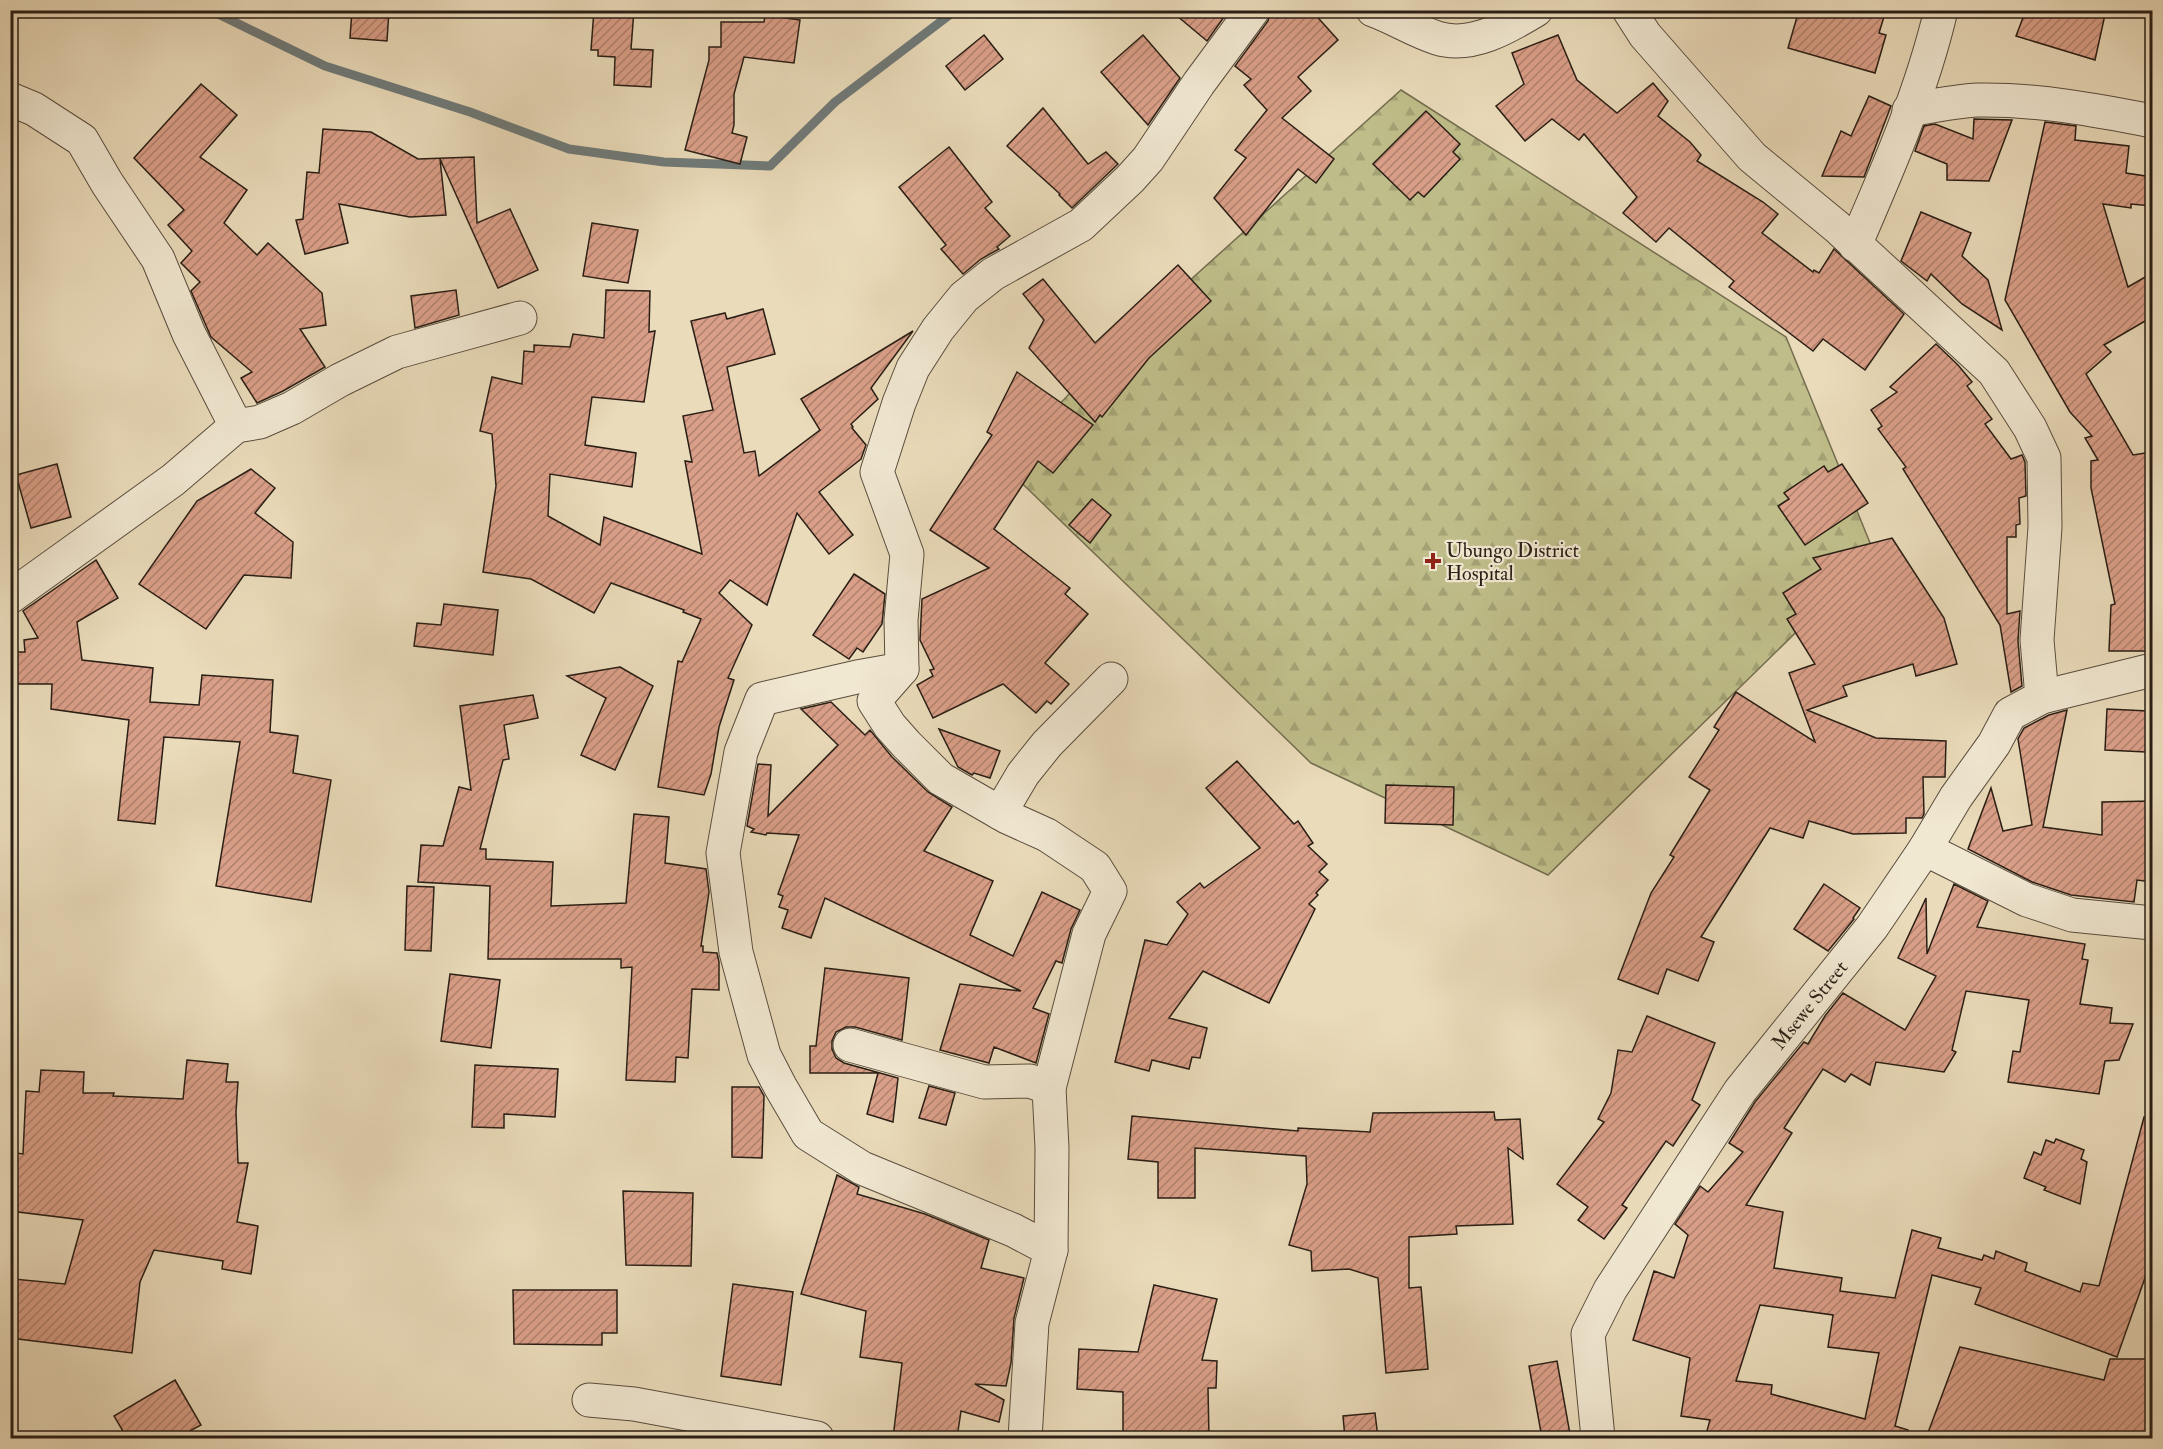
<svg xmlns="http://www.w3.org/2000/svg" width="2163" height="1449" font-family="'IM FELL Double Pica',serif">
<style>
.forest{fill:url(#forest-firs);stroke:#746e50;stroke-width:1.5}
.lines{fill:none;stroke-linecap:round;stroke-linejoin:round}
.stream{stroke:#6f7a79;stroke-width:9}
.building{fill:url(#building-hatch);stroke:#291e15;stroke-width:1.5;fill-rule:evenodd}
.minor-casing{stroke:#594d3e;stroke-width:35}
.minor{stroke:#f1e8d2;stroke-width:33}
.poi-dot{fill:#8f2418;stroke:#f1e8d2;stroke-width:2}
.labels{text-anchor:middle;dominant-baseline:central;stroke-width:4.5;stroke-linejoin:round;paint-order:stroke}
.poi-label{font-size:20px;fill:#291e15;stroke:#f1e8d2;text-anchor:start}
.street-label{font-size:20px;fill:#291e15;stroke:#f1e8d2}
</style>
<defs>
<pattern id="forest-firs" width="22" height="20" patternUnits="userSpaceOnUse" patternTransform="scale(1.5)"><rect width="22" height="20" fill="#bfbe8a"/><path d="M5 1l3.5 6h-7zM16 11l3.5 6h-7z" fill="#a4a376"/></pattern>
<pattern id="building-hatch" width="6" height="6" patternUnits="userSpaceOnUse" patternTransform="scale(1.5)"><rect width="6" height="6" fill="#da9f88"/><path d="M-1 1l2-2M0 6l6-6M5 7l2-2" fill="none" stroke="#b1816e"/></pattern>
</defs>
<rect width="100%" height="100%" fill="#eadbba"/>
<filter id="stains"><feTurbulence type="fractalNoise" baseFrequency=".00333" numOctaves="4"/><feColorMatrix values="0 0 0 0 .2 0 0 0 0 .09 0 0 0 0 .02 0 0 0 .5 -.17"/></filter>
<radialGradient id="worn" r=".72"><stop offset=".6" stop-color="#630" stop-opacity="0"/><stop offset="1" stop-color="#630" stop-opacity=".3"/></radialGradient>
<!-- forest -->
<path class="forest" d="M1401,90l385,247 89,218 -327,320 -237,-112 -308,-298 93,-100z"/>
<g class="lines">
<!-- stream -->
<path class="stream" d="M210,10l115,56 145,46 99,37 95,13 106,4 65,-64 121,-92"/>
</g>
<!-- building -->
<g class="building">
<path d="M352,10h37l-2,31 -37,-3z"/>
<path d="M594,10h40l-3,39 22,1 -2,37 -37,-2 1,-28 -17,-1v-6h-7z"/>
<path d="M1170,10h59l-22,31z"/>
<path d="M1271,10h40l27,30 -40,37 13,14 -29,27 52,41 -18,24 -18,-14 -52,66 -32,-37 32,-40 -11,-8 32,-40 -23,-25 7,-6 -16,-13 33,-45z"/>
<path d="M1799,10h87l-7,23 7,2 -11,38 -87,-25z"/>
<path d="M2026,10h80l-11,50 -79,-24z"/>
<path d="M765,15l35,5 -6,43 -50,-6 -10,37v31l-2,8 15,4 -7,27 -55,-14 24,-90v-13h12v-25h43z"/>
<path d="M984,35l19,24 -38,31 -19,-24z"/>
<path d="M1143,35l37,43 -32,47 -47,-53z"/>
<path d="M1558,35l19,45 40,33 36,-30 15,18 -10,15 32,26 11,13 -4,6 66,41 15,12 -16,19 51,39 1,-2 5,3 15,-24 70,65 -39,56 -42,-31 -10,12 -84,-64 5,-6 -65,-53 -13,14 -33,-29 14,-16 -53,-63 -5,6 -27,-21 -27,22 -29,-35 28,-22 -12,-31z"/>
<path d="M201,84l36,31 -37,42 47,33 -23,33 33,32 11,-12 54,50 4,32 -26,4 25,38 -42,24 -26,12 -16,-25 11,-6 -41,-35 -20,-46 9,-9 -19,-19 11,-12 -24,-26 16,-15 -50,-52z"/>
<path d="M1869,96l22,10 -27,71 -42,-1 19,-45 10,5z"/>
<path d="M1043,108l45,56 18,-12 12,12 -46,44 -13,-13 1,-1 -53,-48z"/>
<path d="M1426,111l34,33 -7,8 7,7 -36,38 -6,-5 -8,8 -37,-36z"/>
<path d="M1974,119l38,1 -23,61 -42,-1v-16l-32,-13 9,-25 11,-2 38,15z"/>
<path d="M2045,122l31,4 -1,14 54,6 -3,27 26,4v29l-21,-2v4l-28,-4 25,83 24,-14v44l-48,28 7,7 -25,22 47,81 19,-3v191h-5l2,8h-40l2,-46 4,-1 -24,-116v-27l7,-1 -13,-22 7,-2 -22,-24 -65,-112z"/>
<path d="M323,129l48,3 47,27 56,-2 3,66 33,-14 28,61 -40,18 -58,-129 6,56 -36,2 -71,-13 9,39 -43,11 -9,-34 7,-1 4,-47 12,1z"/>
<path d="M949,147l43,55 -7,6 25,28 -13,11 2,2 -18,10 -18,15 -22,-25 5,-4 -47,-58z"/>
<path d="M1921,212l50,21 -9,23 26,24 14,50 -40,-26 -31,-30 -4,7 -26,-20z"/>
<path d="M592,223l46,7 -10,53 -45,-7z"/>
<path d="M1178,265l33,36 -62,57 -47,59 -2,-2 -5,7 -66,-74 15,-28 -21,-26 20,-15 52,64z"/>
<path d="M456,290l3,25 -44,13 -4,-32z"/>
<path d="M606,290l44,1 -1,41 6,-1 -11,71 -52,-5 -7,48 51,8 -4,34 -82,-13 -2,42 52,29 4,-28 98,37 -17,-93 7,1 -9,-46 30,-6 -22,-89 34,-8 2,6 36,-10 12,45 -48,13 17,86 11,-2 4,25 61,-46 -19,-31 112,-68 -42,57 7,11 -27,25 2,3 -1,1 14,17 -5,14 -42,33 34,43 -24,19 -32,-41 -30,92 -37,-25 -11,13 33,32 -24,53 6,2 -15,47 -8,47 -7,21 -46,-8 20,-126 4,1 19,-43 -18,-7 1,-2 -73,-27 -17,30 -63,-34 -48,-7 13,-86 -4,-52 -12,-3 12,-54 30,7 2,-33 10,1v-7l36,2 3,-13 31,4z"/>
<path d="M1936,344l22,21 14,17 -5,4 25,33 -7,5 26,35 11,-4 3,7 1,34 -7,2 1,26 -4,1v12h-9v77l13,-3 -2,30 4,45 -11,6 -11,-67 -97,-156 3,-2 -28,-38 4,-3 -11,-16 26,-18 -7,-5z"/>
<path d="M1017,372l76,53 -40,48 -15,-12 -44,68 76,59 -5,6 23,20 -43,49 24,21 -18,20 -4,-3 -11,12 -33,-29 -70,34 -16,-33 16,-9 -3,-6 4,-1 -14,-29 2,-41 67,-31 -59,-38 62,-95 -5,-3z"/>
<path d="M57,464l14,53 -40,11 -15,-53z"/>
<path d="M1842,464l26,39 -63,42 -27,-39 11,-7 -5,-6 40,-27 4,6z"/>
<path d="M251,469l24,19 -20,25 38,29 -2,36 -47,-3 -38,54 -67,-45 58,-83z"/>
<path d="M1092,499l19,16 -21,28 -21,-18z"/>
<path d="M1892,538l52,80 13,46 -41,12 -3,-12 -70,22 4,10 -40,14 69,28 70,3 -1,36h-22l1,37 -2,4h-16v15l-53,1 -44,-13 -6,17 -33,-10 -69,109 13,5 -16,39 -31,-12 -9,25 -40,-15 33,-86 23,-36 -4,-2 40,-65 -21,-13 30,-47 -5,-3 22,-35 79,50 -26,-69 26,-9 -28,-45 9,-5 -13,-21 38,-24 -8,-11z"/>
<path d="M96,560l22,38 -41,24 5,38 71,8 -3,34 49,3 3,-30 71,5 -3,52 28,4 -5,37 38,7 -20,122 -95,-16 24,-144 -76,-5 -9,87 -37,-4 11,-100 -78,-11 1,-25h-42v-32h15l-1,-12 14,-2 -15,-27z"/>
<path d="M854,574l31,20 -3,30 -19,28 -6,-4 -8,11 -36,-24z"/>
<path d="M444,604l54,6 -5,45 -79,-9 3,-23 24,2z"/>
<path d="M620,667l33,19 -38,84 -34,-15 25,-57 -39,-22z"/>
<path d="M533,695l5,23 -34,7 5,34 -6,1 -23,89h6v10l67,3 -2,44 75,-3 8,-89 35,3 -4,46 41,6 3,23 -8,54h2v6l14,1 2,9v28l-27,-1 -4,69 -12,-1 -1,25 -49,-2 6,-113 -11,1v-9h-133l2,-73 -72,-4 3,-37 22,1 16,-59 12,3 -11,-84z"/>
<path d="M831,702l34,33 5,-5 22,27 36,35 24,15 -28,44 69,30 -23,54 43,21 29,-64 38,18 -9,19 -9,34 -6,-2 -23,47 16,6 -13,49 -42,-16 -5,16 -49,-13 20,-66 61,7 -196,-93 -14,40 -29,-10 6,-18 -9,-3 4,-11 -5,-2 21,-59 -32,-2 -1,2 -15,-3 3,-3 -7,-3 11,-62 13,1 -3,51 70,-71 -37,-36z"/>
<path d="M2107,709l41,2 -2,41 -41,-2z"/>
<path d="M2067,710l-24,117 59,8v-33l50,-1v81l-15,-2 -3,22 -63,-7 -39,-13 -64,-33 23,-61 12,43 29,-6 -14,-86 6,-11 25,-13z"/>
<path d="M939,729l61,22 -10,27 -16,-5 -2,2 -14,-8z"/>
<path d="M1237,761l57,63 4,-3 15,22 -5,3 19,18 -8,8 9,8 -12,13 2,2 -9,9 6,5 -46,94 -66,-32 -34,47 38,10 -7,30 -8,-1 -3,12 -37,-9 -3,11 -34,-9 30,-122 22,5 21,-31 -11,-12 23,-19 4,5 56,-40 -54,-60z"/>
<path d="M1386,785l68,2 -1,38 -68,-2z"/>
<path d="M1824,884l36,24 -7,10 1,1 -26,32 -34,-22z"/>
<path d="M1954,884l34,17 -11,26 108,17 -3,15 6,1 -8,44 32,4 -2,15 23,1 -14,36 -14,1 -6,33 -91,-12 5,-31 7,1 9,-52 -63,-9 -14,59 4,2 -12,20 -68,-10 -6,23 -19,-11 -6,8 -22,-13 -39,59 8,5 -46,72 37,7 -9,56 68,10 -2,13 55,7 17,-68 29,8 -3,10 44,12 2,-5 10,4 2,-8 31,12 -2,8 55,21 3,-9 16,3 45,-169 8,1v140l-35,99 -142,-53 6,-16 -49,-13 -37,151 13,4 -2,8h-201l5,-18 -29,-4 9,-58 -57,-18 21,-69 20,7 14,-43 -13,-11 25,-38 8,6 35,-40 -14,-9 26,-41 49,-60 4,2 17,-28 18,-23 62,37 31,-54 -38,-18 28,-60 1,56zM1760,1305l73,10 -5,32 51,6 -14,66 -94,-25 1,-9 -36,-4z"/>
<path d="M407,886l27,1 -3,64 -26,-1z"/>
<path d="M825,968l84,10 -7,62 -47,-13h-9l-10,5 -4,9v8l4,9 8,5 54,15 -5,44 -26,-8 11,-41h-68v-27h6z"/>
<path d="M450,974l50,6 -9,68 -50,-7z"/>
<path d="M1647,1016l68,27 -23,57 8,5 -27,41 -7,-5 -44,64 5,3 -23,31 -26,-19 10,-13 -31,-23 47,-62 -6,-3 13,-26 7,-43 14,2z"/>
<path d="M187,1060l41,4 -2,18h12l-2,30 2,51h10l-11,59 21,4 -7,48 -29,-5 1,-8 -69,-11 -14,32 -8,71 -122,-15v-52l3,1 1,-8 51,5 18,-64 -73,-9v-59l13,2 3,-63 13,1 2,-22 43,2 -1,21h31l-1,3 70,3z"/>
<path d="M475,1065l83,4 -3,48 -51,-3v14l-32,-1z"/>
<path d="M929,1086l26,7 -9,32 -27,-7z"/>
<path d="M732,1087h27l5,9 -2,62 -30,-1z"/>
<path d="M1494,1112l1,8 25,-1 3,40 -15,-11 5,76 -57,2 1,8 -48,3v51l12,-1 7,82 -42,4 -8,-95 -29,-9 -37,2 -1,-20 -22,-6 18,-61 -1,-28 -111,-8v50h-37v-36l-30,-3 4,-43 166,15v-3l72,4 3,-19z"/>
<path d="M2056,1139l28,11 -3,9 6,3 -7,42 -36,-14 2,-3 -22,-9 10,-26 7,3 5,-15 8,3z"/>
<path d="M837,1175l22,12 -2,7 68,20 64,26 -8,28 43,10 -10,40 -3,45 -5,23 -31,-2 29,16 -5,22 -38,-11 -4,27h-64l9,-75 -42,-6 6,-46 -65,-17z"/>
<path d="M623,1191l70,2 -2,73 -65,-1z"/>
<path d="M733,1284l60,8 -12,93 -60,-9z"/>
<path d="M1154,1285l63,14 -15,61 15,1 -1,27h-8l1,50h-86v-46l-46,-3 2,-40 59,3z"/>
<path d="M513,1290h104v43h-15v12l-88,-1z"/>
<path d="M1960,1347l144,33 6,-21h42v77h-40l-1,2h-185z"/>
<path d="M1557,1361l13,73 -28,4 -13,-72z"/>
<path d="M175,1380l26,45 -24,13h-50l-13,-22z"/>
<path d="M1375,1413l3,25h-33l-2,-22z"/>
</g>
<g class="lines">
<defs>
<g id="minor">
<path d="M1373,10c22,8 42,21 64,28 34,11 71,-11 99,-28"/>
<path d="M1629,10l16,25 107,122 85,70 157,145 36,56 14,30 1,69 -8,113 5,57"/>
<path d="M10,99l24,10 48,31 25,43 51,76 31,75 47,92 24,-4 32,-14 48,-28 57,-28 123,-34"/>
<path d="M1909,110c23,-4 47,-9 69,-10 58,-1 118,10 174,21"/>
<path d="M1855,245c33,-76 67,-154 86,-235"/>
<path d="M10,597l163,-117 63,-54"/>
<path d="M902,669l-28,32 16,25 16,18 35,35 66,38 40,18 48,32 15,24 -21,43 -40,154"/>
<path d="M1000,813l23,-39 24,-30 64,-65"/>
<path d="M1925,849l102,51 45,15 80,8"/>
<path d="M850,1045l134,37 46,-1 19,7 3,60 -1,102"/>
<path d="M589,1400l45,4 183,34"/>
<path d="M1025,1438l7,-115 19,-73 -38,-20 -151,-62 -54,-34 -28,-48 -16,-31 -28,-103 -13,-99 18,-101 21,-53 95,-22 45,-8 -1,-49 6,-66 -30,-82 22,-69 14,-35 25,-39 26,-32 29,-23 88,-49 49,-46 18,-20 51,-76 54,-73"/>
<path id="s1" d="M1598,1438l-10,-104 22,-44 130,-199 132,-164 53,-78 31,-52 38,-53 16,-30 32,-17 110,-27"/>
</g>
</defs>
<!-- minor casing -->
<use href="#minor" class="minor-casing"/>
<!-- minor -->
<use href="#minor" class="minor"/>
</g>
<!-- markers -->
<path class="poi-dot" d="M1430 552h6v6h6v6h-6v6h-6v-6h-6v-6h6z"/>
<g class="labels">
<!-- poi labels -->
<g class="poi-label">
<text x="1446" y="550">Ubungo District<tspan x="1446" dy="23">Hospital</tspan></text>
</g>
<!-- street labels -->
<g class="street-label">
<text stroke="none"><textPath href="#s1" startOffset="502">Msewe Street</textPath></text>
</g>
</g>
<!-- margin -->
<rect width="2163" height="1449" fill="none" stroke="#eadbba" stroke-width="36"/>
<rect x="12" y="12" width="2139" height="1425" fill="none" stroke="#291e15" stroke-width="3"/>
<rect x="18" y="18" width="2127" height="1413" fill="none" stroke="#291e15" stroke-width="1.5"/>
<rect width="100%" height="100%" filter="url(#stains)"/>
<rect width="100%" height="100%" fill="url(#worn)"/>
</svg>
